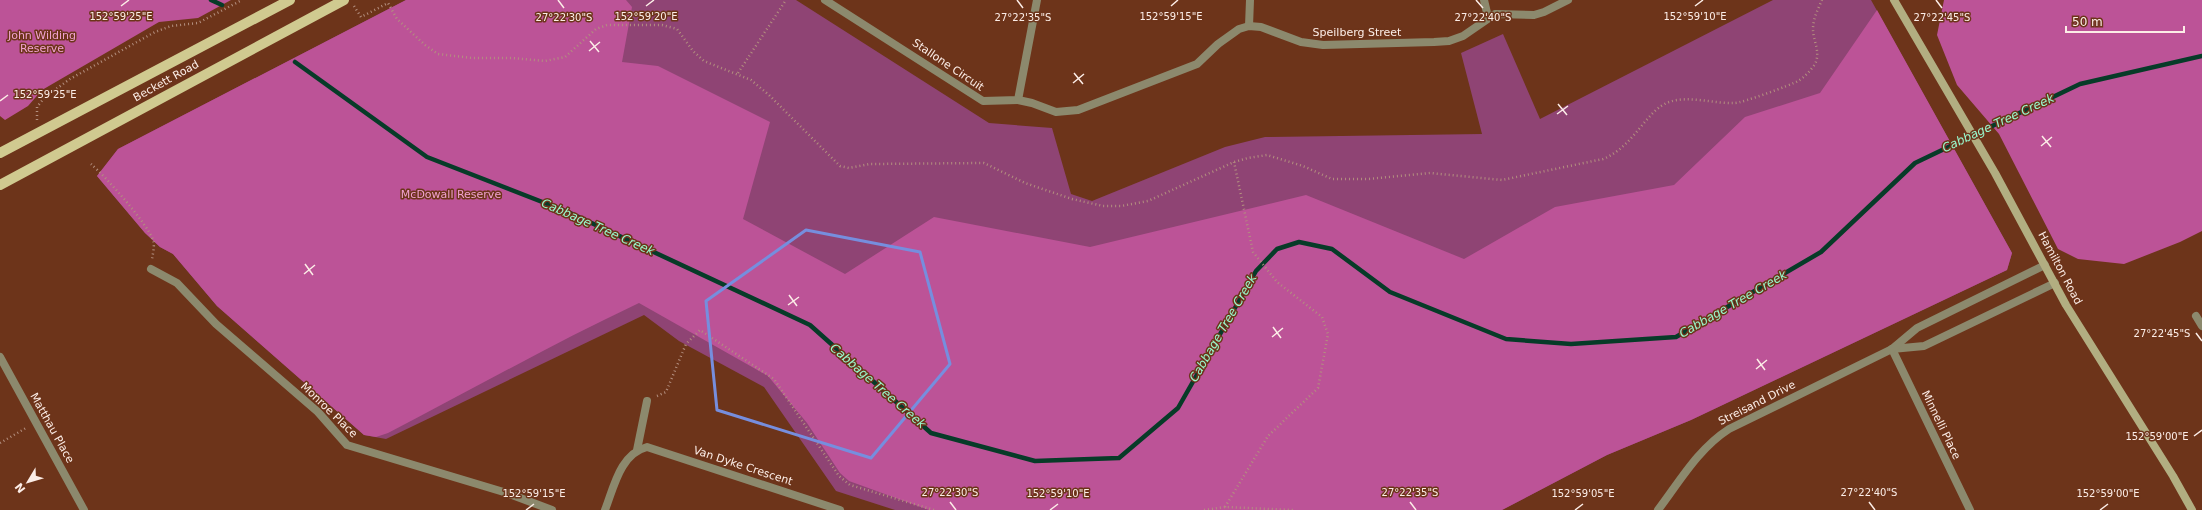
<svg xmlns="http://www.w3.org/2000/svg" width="2202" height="510" font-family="'DejaVu Sans',sans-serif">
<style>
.green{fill:#8f4474}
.forest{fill:#bc5397}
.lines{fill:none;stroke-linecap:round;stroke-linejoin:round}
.stream{stroke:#073b28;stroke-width:4.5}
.path{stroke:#b38f7f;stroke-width:2.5;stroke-dasharray:1 3;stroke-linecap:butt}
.minor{stroke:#8c896d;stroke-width:8}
.secondary{stroke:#b2ae81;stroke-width:8}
.primary{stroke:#d0ca90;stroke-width:10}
.marked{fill:none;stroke:#768ede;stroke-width:3;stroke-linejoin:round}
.ticks{fill:none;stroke:#fcede7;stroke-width:1.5}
.labels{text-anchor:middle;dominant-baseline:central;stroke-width:3;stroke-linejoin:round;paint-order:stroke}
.street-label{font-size:11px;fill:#fcede7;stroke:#6d341a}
.park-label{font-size:11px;fill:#f1a1d1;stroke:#6d341a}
.water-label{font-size:12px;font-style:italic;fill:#98f9cd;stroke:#6d341a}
.ticks-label{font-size:10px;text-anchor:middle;fill:#fcede7;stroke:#6d341a;stroke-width:3;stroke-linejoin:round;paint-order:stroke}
</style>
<rect width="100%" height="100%" fill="#6d341a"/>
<!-- green -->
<path class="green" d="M406,0h390l193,123 63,5 19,66 21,7 133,-54 40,-10 217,-3 -21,-81 42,-19 37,85 233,-119h98l141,253 -5,17 -316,150 -84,35 -105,55h-607l-59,-19 -72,-104 -85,-46 -35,-26 -258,124 -22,-4 -147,-129 -44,-52 -13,-7 -15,-14 -48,-57 21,-27z"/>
<!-- forest -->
<g class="forest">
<path d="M0,0h231l-33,18 -39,4 -117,68 -14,16 -23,14 -5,-4z"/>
<path d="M406,0h220l6,7 -10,55 36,4 112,56 -27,97 102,55 89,-57 156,30 216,-52 158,64 91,-52 119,-22 71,-68 75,-24 57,-83 135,243 -5,17 -316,150 -84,35 -105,55h-573l-80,-29 -9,-8 -33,-50 -39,-47 -129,-73c-85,40 -168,87 -251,130l-12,4 -12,-2 -147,-129 -44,-52 -13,-7 -15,-14 -48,-57 21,-27z"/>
<path d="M1944,0h258v231l-22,11 -56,22 -46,-5 -20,-10 -59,-115 -42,-49 -20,-50z"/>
</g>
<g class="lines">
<!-- stream -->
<g class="stream">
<path d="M211,0l11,5"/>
<path d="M295,62l132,95 141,55 242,113 121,108 104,28 84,-3 59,-50 78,-137 21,-22 22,-7 33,7 58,43 116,47 65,5 105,-7 145,-85 94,-89 165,-79 122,-28"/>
</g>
<!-- path -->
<g class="path">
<path d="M354,6l7,11 27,-14 9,16 28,26 13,9 34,4h40l33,3 20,-4 31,-28 11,-4h55l15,4 16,22 11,10 47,19 18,15 71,71 9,2 21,-4 114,-1 41,20 47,16 31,7h18l27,-5 86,-39 14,-4 19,-3 36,11 29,13h36l62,-6 72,7 101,-21c31,-12 43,-49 66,-57 20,-7 45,2 66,1 7,0 56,-18 63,-22 6,-3 13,-11 17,-17 6,-12 -2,-23 -2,-35 0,-10 5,-20 9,-29"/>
<path d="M738,73l48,-73"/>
<path d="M37,120v-13l8,-10 25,-18 85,-47 16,-6 27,-3 44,-23"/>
<path d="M91,164c15,13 56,59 62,76 2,5 0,13 -1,19"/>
<path d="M657,396l9,-4 20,-48 14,-14 74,49 65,97 11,9 84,25"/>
<path d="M0,443l26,-15"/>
<path d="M1225,507l43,-71 50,-48 10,-54 -6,-17 -45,-35 -24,-30 -19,-90"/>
<path d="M1204,510l21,-3 68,3"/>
</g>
<!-- minor -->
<g class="minor">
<path d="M825,0l158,101 35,-1 19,-100"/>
<path d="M1484,0l4,17"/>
<path d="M1249,26l1,-26"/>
<path d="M1018,100l14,3 24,9 22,-2 119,-46 21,-20 21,-15 10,-3 12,1 40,15 22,3 111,-3 15,-1 14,-5 32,-22 39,1 10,-3 24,-12"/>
<path d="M151,269l26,14 39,41 102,88 29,33 160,48 45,17"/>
<path d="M2196,316l6,10"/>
<path d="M1892,349l78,161"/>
<path d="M1892,349l32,-3 131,-63"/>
<path d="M0,357l84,153"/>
<path d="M637,450l10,-49"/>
<path d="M605,510c9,-23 15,-56 42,-63l193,63"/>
<path d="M1658,510c22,-29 40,-61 71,-81l163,-80 25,-21 128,-63"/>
</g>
<!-- secondary -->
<path class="secondary" d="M1894,0l101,173 71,132 107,171 19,34"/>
<!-- primary -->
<g class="primary">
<path d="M0,153l290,-153"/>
<path d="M0,185l344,-185"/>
</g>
</g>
<!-- marked area -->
<path class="marked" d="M806,230l114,22 30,112 -79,94 -154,-48 -11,-109z"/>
<!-- ticks -->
<path class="ticks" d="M558,0l6,8M1017,0l6,8M1476,0l7,8M1936,0l6,8M121,6l8,-6M646,6l8,-6M1171,6l7,-6M1695,6l8,-6M590,41l9,11M589,51l11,-9M1074,73l9,11M1073,83l11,-9M0,101l8,-6M1558,104l9,11M1557,114l11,-8M2042,136l9,11M2041,146l11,-9M305,264l8,11M304,274l11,-9M789,295l8,11M788,305l11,-8M1273,327l8,11M2196,333l6,8M1272,337l11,-9M1757,359l8,11M1756,369l11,-9M2194,436l8,-6M950,502l6,8M1410,502l6,8M1869,502l6,8M526,510l8,-6M1050,510l8,-6M1575,510l8,-6M2100,510l8,-6"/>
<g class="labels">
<!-- street labels -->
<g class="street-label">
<text x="1357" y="32">Speilberg Street</text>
<text transform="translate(948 65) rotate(34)">Stallone Circuit</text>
<text transform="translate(166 81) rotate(-29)">Beckett Road</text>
<text transform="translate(2060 268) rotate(62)">Hamilton Road</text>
<text transform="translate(1757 403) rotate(-27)">Streisand Drive</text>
<text transform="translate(329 410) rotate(44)">Monroe Place</text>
<text transform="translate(1941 425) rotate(64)">Minnelli Place</text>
<text transform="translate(52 428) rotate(61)">Matthau Place</text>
<text transform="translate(743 466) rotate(18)">Van Dyke Crescent</text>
</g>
<!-- park labels -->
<g class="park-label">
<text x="42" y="35">John Wilding<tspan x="42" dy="13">Reserve</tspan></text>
<text x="451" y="194">McDowall Reserve</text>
</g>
<!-- water labels -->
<g class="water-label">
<text transform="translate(1998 123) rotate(-25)">Cabbage Tree Creek</text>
<text transform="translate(598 227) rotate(24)">Cabbage Tree Creek</text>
<text transform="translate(1733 304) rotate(-30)">Cabbage Tree Creek</text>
<text transform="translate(1223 328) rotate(-60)">Cabbage Tree Creek</text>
<text transform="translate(878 386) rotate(41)">Cabbage Tree Creek</text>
</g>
</g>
<g class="ticks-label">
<text x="121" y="20">152°59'25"E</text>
<text x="646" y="20">152°59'20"E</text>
<text x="1171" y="20">152°59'15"E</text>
<text x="1695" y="20">152°59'10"E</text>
<text x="564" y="21">27°22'30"S</text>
<text x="1023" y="21">27°22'35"S</text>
<text x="1483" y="21">27°22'40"S</text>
<text x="1942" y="21">27°22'45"S</text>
<text x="45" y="98">152°59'25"E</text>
<text x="2162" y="337">27°22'45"S</text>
<text x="2157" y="440">152°59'00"E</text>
<text x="950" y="496">27°22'30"S</text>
<text x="1410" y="496">27°22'35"S</text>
<text x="1869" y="496">27°22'40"S</text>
<text x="534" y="497">152°59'15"E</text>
<text x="1058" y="497">152°59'10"E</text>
<text x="1583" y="497">152°59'05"E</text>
<text x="2108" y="497">152°59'00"E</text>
</g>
<!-- north arrow -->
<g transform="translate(28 482) rotate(232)" stroke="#6d341a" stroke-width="3" paint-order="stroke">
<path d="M0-3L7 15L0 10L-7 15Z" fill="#fcede7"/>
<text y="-6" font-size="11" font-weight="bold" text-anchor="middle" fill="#fcede7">N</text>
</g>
<!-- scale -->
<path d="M2066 26v6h118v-6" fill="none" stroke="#fcede7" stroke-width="2"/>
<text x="2072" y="26" font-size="12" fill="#fcede7" stroke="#6d341a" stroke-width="3" paint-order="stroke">50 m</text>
</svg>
